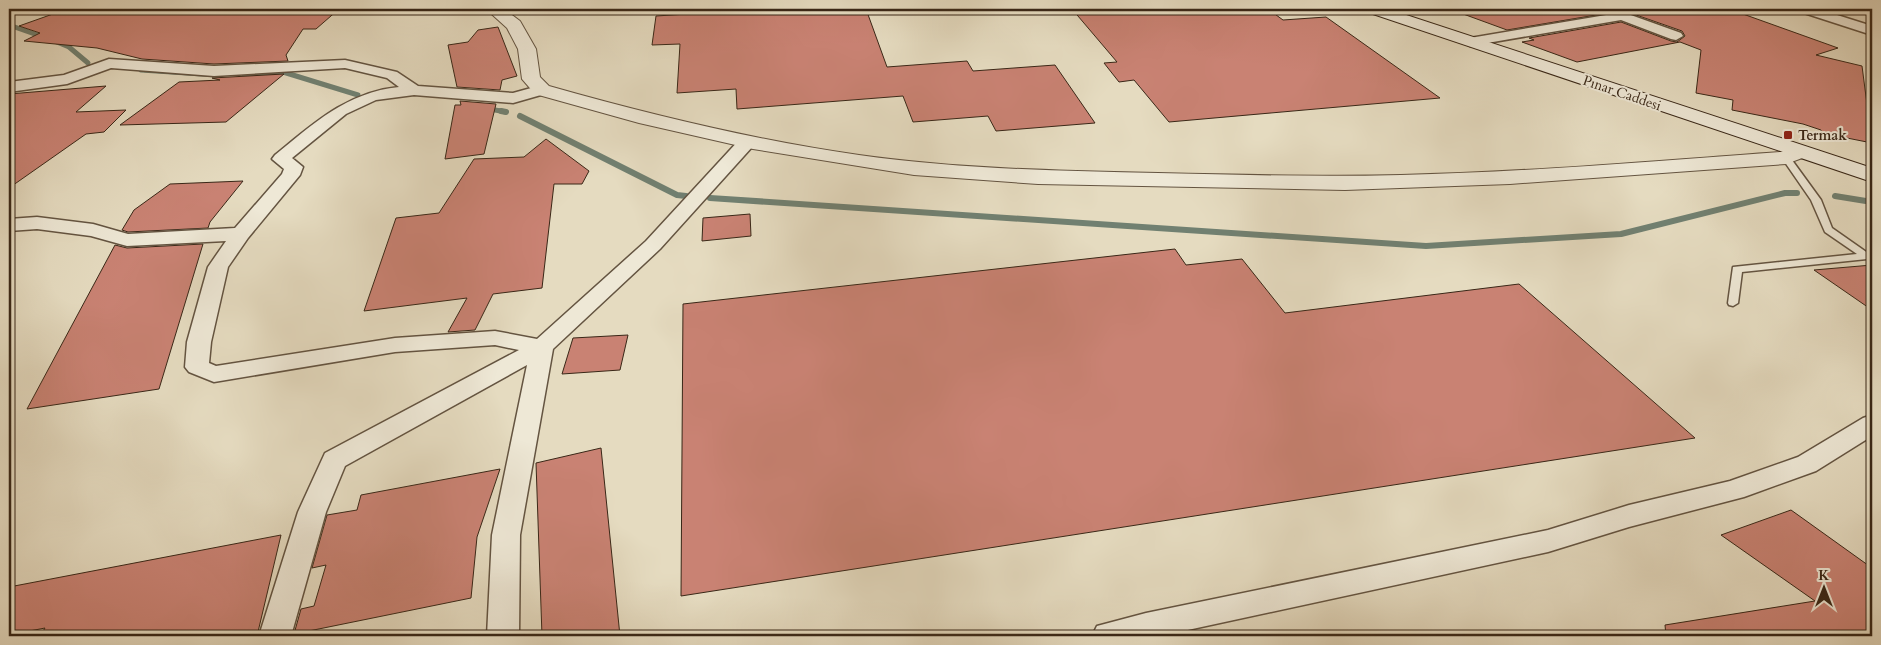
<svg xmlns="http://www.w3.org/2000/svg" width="1881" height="645" font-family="Cardo,serif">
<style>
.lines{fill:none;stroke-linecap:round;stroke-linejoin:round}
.stream-far1{stroke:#718071;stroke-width:5}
.stream{stroke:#718071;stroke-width:6}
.building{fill:#c98273;stroke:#392717}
.service-casing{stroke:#645441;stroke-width:3}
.minor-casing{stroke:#645441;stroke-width:3}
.tertiary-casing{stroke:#645441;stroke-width:2}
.secondary-casing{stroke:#392717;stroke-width:2}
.service{fill:#eee8d6;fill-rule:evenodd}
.minor{fill:#eee8d6;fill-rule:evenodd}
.tertiary{fill:#eee8d6;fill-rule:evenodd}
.secondary{fill:#eee8d6;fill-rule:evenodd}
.poi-dot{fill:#8f2418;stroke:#eee8d6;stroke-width:2}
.labels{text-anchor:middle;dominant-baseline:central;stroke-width:4;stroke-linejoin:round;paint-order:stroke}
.far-street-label{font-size:14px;fill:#392717;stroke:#eee8d6}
.far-poi-label{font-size:14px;font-weight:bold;fill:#392717;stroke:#eee8d6;text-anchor:start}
</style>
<rect width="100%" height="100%" fill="#e5dbc0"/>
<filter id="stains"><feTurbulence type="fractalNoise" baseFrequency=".004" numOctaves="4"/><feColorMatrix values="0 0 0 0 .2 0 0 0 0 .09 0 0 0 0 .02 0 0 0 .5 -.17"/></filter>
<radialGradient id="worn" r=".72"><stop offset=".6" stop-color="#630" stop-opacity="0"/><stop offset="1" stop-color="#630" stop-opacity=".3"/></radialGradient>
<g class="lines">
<!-- stream-far1 -->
<g class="stream-far1">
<path d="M9,25l37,13"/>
<path d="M57,42l12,5 19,16"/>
<path d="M141,70l76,5"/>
<path d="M244,74l39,-2 75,23"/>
<path d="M495,110l11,2"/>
</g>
<!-- stream -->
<g class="stream">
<path d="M501,111l5,1"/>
<path d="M520,116l157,79 9,1"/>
<path d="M1835,196l37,6"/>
<path d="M710,198l716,48 195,-12 164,-41h12"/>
</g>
</g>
<!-- building -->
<g class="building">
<path d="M67,9h272l-23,20h-13l-17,26 2,6 -74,3 -72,-5 -45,-11 -73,-7 16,-8 -21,-7z"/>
<path d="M766,9h100l21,58 80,-6 6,10 82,-6 40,58 -99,8 -8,-15 -75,6 -10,-26 -166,13 -1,-20 -59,4 3,-49 -28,1 4,-29z"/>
<path d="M1072,9h196l15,11 43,-3 114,81 -271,24 -35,-42 -15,2 -15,-19 13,-1z"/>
<path d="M1455,9h146l-2,2 3,3 -95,16 -52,-19z"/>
<path d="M1619,9h110l109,39 -22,7 46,11 10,77 -50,-10 -1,-3 -18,-6 -71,-14 1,-10 -37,-7 5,-43 -21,-8 -103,20 -55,-20 12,-2 -5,-2 92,-16 50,19 6,1 8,-6 -3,-5z"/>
<path d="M498,27l19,49 -15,4 -2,10 -43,-3 -9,-42 20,-3 10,-12z"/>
<path d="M284,74l-58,48 -106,3 59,-43 41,-2 -8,-2z"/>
<path d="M106,86l-30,26 50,-2 -22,22 -18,2 -77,54v-94z"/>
<path d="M460,101l36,3 -12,50 -39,5 10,-54h6z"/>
<path d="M546,139l43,32 -7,13h-28l-12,104 -49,6 -18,36 -27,2 19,-34 -103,13 32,-93 43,-5 35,-54 50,-2z"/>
<path d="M243,181l-33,41 -2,6 -80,4 -6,-2 12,-20 36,-26z"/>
<path d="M750,214l1,22 -49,5 1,-23z"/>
<path d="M203,244l-44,145 -132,20 88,-164 12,3z"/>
<path d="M1175,249l11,16 56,-6 43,54 234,-29 176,154 -1014,158 2,-292z"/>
<path d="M1872,265v45l-58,-40z"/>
<path d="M628,335l-8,35 -58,4 11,-36z"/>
<path d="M601,448l19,188h-78l-6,-173z"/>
<path d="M500,469l-23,68 -6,61 -177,36 7,-25 13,-3 12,-41 -14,3 15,-53 30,-5 4,-15z"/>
<path d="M1791,510l81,58v68h-206l-1,-11 150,-24 -94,-66z"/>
<path d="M281,535l-24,101h-217l5,-8 -36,7v-48z"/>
</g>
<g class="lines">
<defs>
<path id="service" d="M1786,155l3,1 32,44 11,28 40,28 -5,3 -125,13 -4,31 -5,3 -4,-1 -1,-2 5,-36 124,-13 -32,-22 -14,-32 -29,-42z"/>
<g id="minor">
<path d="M1603,9h11l67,24 2,3 -7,4 -5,-1 -50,-19 -151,26 -7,-4 7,-4 136,-23 -5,-4z"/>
<path d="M1799,9h19l54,17v9l-71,-23z"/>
<path d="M109,59l105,7 131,-6 52,12 21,14 95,7 29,-8 8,5 -2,3 -35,10 -99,-8 -38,5 -30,14 -54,44 11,9 -3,8 -52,63 -20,29 -17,75 -2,21 7,3 179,-28 100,-7 42,8 109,-98 95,-103h12l3,4 -3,4 -93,103 -107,100 -33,186 -1,101h-32l5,-101 35,-170 -182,101 -19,46 -35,124h-32l39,-124 27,-59 194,-103 -24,-5 -100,7 -181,30 -25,-10 -4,-5 2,-25 21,-75 18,-26 -99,5 -36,-10 -54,-7 -28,2v-12l28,-2 56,7 35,10 107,-6 47,-54 2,-5 -12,-10 3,-4c38,-31 72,-63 124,-68l-12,-9 -42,-10 -131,8 -103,-8 -44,16 -58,8v-10l55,-7z"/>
<path d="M1872,415v21l-56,35 -72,26 -115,30 -81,25 -388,84h-68l5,-10 49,-13 402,-83 81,-25 101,-24 68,-24 65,-39z"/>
</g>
<path id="tertiary" d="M486,9h18l16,12 16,28 4,28 9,9c102,29 205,54 310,69 100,14 199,16 299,18 81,2 162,4 243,2 127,-3 254,-14 380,-23l16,-6 8,1 3,5 -3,5 -19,7 -276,20 -165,6 -307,-6 -124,-9 -161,-26 -114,-26 -104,-29 -13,-15 -4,-30 -11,-21z"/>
<path id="secondary" d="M1365,9h23l484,159v14l-505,-170z"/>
</defs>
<!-- service casing -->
<use href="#service" class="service-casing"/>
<!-- minor casing -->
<use href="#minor" class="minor-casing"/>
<!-- tertiary casing -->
<use href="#tertiary" class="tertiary-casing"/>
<!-- secondary casing -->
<use href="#secondary" class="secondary-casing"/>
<!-- service -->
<use href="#service" class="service"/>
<!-- minor -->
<use href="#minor" class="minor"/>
<!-- tertiary -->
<use href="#tertiary" class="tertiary"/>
<!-- secondary -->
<use href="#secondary" class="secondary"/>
</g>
<!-- markers -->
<rect class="poi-dot" x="1783" y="130" width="10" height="10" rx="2.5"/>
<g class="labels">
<!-- far-street labels -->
<g class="far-street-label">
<text transform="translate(1622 93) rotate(19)">Pınar Caddesi</text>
</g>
<!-- far-poi labels -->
<g class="far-poi-label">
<text x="1798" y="135">Termak</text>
</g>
</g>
<!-- margin -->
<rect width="1881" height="645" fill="none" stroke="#e5dbc0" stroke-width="30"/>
<rect x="10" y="10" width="1861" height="625" fill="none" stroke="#392717" stroke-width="2.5"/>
<rect x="15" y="15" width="1851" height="615" fill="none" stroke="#392717"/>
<!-- north arrow -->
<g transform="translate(1824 588)" stroke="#eee8d6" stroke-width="4" paint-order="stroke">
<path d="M0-4L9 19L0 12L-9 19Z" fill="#392717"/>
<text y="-8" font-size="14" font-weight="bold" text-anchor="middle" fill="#392717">K</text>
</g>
<rect width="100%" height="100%" filter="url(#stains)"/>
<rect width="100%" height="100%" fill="url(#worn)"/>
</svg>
